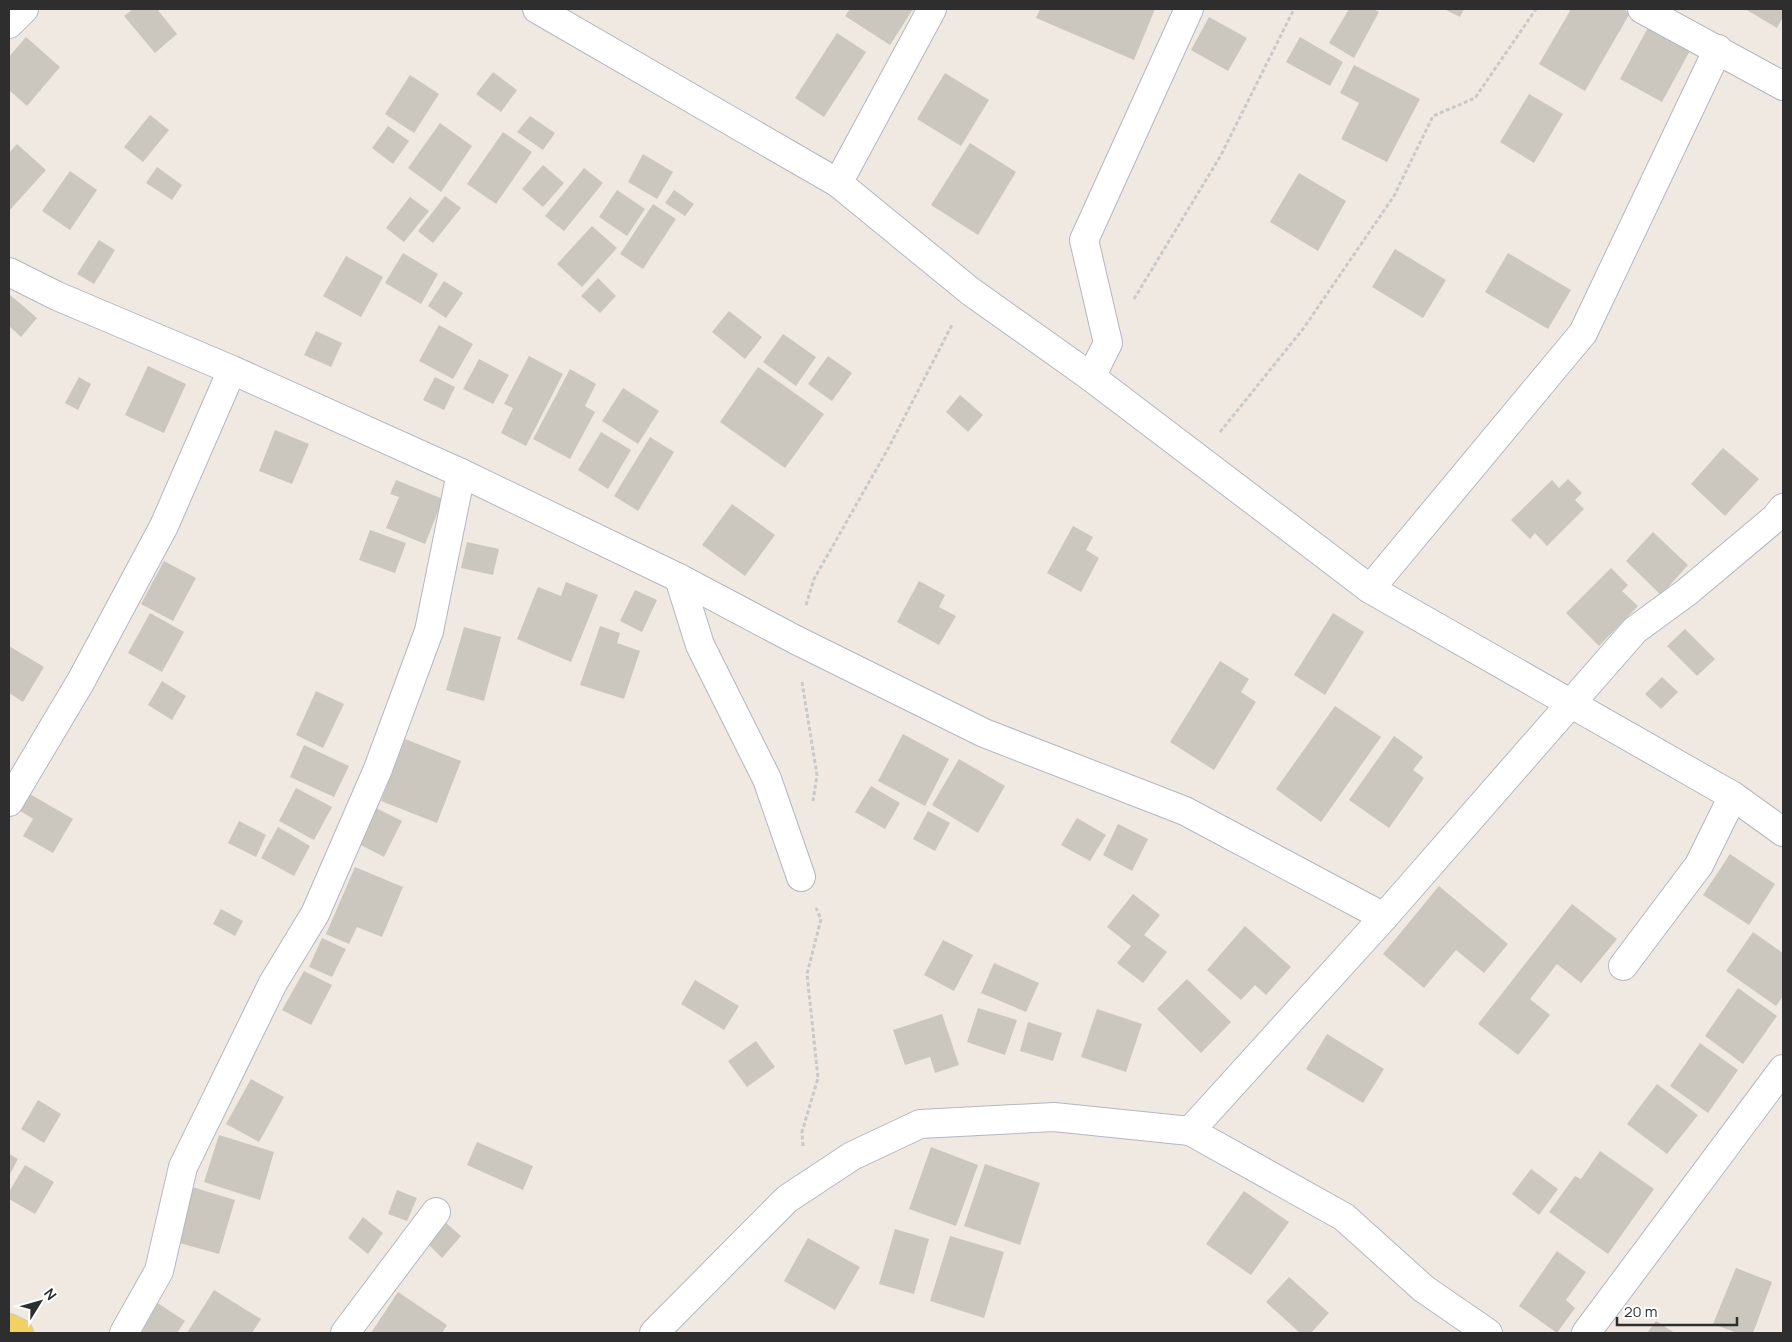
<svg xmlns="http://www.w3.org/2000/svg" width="1792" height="1342" font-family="Manrope,sans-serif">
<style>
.building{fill:#cbc7bf}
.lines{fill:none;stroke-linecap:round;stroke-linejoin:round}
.minor-casing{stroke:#b4b7c1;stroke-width:30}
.primary-casing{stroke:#c9c9c9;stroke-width:30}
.path{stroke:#c9c9c9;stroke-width:3;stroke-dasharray:4 2.5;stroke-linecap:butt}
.minor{stroke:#fff;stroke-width:28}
.primary{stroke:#f2d163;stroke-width:28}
</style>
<rect width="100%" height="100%" fill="#efe9e1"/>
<!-- building -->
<g class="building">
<path d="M133,9h24l20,25 -22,19 -31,-37z"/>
<path d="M850,9h63l-23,36 -45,-29z"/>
<path d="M1040,9h115l-21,51 -98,-42z"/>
<path d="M1349,9h24l6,3 -25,46 -25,-15z"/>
<path d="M1444,9h20l-4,8z"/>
<path d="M1571,9h52l7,4 -45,78 -46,-27z"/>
<path d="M1745,9h38v8l-6,11z"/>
<path d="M1209,17l38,21 -19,33 -37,-21z"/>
<path d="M1650,24l42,23 -30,55 -42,-23z"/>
<path d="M837,33l29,19 -42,65 -29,-19z"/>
<path d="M26,37l34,30 -33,39 -18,-16v-33z"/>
<path d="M1300,37l43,25 -13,24 -44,-24z"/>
<path d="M1354,65l66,34 -33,63 -46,-23 18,-36 -19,-10z"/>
<path d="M493,72l24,18 -16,22 -25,-18z"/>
<path d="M945,73l44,27 -28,46 -44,-27z"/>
<path d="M410,75l29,19 -25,39 -29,-19z"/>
<path d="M1529,94l34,20 -29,49 -34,-21z"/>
<path d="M150,115l19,15 -26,32 -19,-15z"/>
<path d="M530,116l25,17 -12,17 -26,-18z"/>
<path d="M440,123l32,23 -31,46 -33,-24z"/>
<path d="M388,126l21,15 -16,23 -21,-16z"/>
<path d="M503,132l29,20 -36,52 -29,-20z"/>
<path d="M970,143l46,29 -38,63 -47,-30z"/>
<path d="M17,144l29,26 -37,41v-58z"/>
<path d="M643,154l30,18 -16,27 -29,-17z"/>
<path d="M543,165l21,18 -21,24 -21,-18z"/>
<path d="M157,167l25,18 -10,15 -26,-17z"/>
<path d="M584,168l19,15 -39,48 -19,-15z"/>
<path d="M70,171l27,19 -27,40 -28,-19z"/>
<path d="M1299,173l47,28 -28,50 -48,-29z"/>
<path d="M617,190l28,19 -18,27 -28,-19z"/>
<path d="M674,190l20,14 -9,12 -20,-13z"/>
<path d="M445,196l16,12 -28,35 -15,-12z"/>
<path d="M410,197l19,14 -25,31 -18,-14z"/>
<path d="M653,204l23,15 -33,50 -23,-15z"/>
<path d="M592,226l25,22 -35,39 -25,-23z"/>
<path d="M99,240l16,10 -21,34 -17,-10z"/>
<path d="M1395,249l51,31 -23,38 -51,-31z"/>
<path d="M403,253l35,21 -17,30 -36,-21z"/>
<path d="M1508,253l63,37 -23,39 -63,-37z"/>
<path d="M346,256l37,21 -22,40 -38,-21z"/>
<path d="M598,278l18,18 -16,17 -19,-17z"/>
<path d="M444,281l19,12 -17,25 -18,-12z"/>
<path d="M9,294l28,24 -16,19 -12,-11z"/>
<path d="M729,311l33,26 -17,22 -33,-27z"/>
<path d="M439,325l34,19 -20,35 -34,-18z"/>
<path d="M316,331l26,12 -11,24 -27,-12z"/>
<path d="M783,334l33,23 -20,29 -33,-24z"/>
<path d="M529,356l34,18 -37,72 -25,-13 12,-25 -9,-4z"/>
<path d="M828,356l24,17 -20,28 -24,-17z"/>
<path d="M479,359l30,16 -16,29 -30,-15z"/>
<path d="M148,366l38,18 -22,49 -39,-18z"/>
<path d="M758,367l66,47 -39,54 -65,-46z"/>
<path d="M570,369l26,15 -11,22 10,6 -25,47 -37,-20z"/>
<path d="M79,377l12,7 -13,26 -13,-7z"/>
<path d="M435,377l20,10 -11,23 -21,-10z"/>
<path d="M623,388l36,23 -21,33 -36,-23z"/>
<path d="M960,395l23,20 -15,17 -22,-20z"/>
<path d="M275,430l34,14 -17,40 -33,-13z"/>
<path d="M601,432l30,18 -23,39 -30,-19z"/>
<path d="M650,437l24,15 -36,59 -24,-15z"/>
<path d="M1723,448l36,31 -34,37 -34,-32z"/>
<path d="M1568,479l14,14 -7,7 9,9 -37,37 -12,-13 -5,6 -19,-19 41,-40 7,8z"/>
<path d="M396,480l47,19 -18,45 -39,-16 13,-31 -9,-3z"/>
<path d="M732,504l43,31 -30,41 -43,-31z"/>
<path d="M1073,526l20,11 -7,13 13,8 -18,34 -34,-19z"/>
<path d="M370,530l36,13 -11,30 -36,-13z"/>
<path d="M1653,532l35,33 -27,30 -35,-34z"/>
<path d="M467,542l32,7 -6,26 -32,-7z"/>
<path d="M164,561l32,17 -23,43 -32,-17z"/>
<path d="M1611,568l17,17 -6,6 16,15 -39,40 -33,-33z"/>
<path d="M919,581l26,14 -6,12 17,9 -17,29 -42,-23z"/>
<path d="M566,582l32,13 -27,67 -54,-23 21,-52 23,9z"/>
<path d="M635,590l22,10 -15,32 -22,-11z"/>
<path d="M150,613l34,19 -22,40 -34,-19z"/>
<path d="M1333,613l31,19 -39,63 -31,-20z"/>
<path d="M600,626l20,7 -3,10 23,8 -16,48 -44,-14z"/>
<path d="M464,627l37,10 -17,64 -38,-11z"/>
<path d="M1685,629l30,30 -18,17 -30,-30z"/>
<path d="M9,646l35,21 -21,35 -14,-9z"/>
<path d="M1220,661l29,18 -8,13 15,10 -42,68 -44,-28z"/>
<path d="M1662,677l16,15 -17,17 -16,-15z"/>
<path d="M162,681l24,15 -14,24 -24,-15z"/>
<path d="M316,691l28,13 -21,44 -27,-13z"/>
<path d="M1335,706l46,31 -60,85 -45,-33z"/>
<path d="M903,734l46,25 -24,47 -47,-25z"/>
<path d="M1394,736l29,21 -10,13 11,8 -35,50 -40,-28z"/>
<path d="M405,739l56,22 -24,62 -56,-22z"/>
<path d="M304,745l45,21 -15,31 -44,-20z"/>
<path d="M959,759l46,27 -27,47 -46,-28z"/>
<path d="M871,786l29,17 -15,26 -30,-17z"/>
<path d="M296,788l36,19 -18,33 -35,-19z"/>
<path d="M23,790l50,29 -20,34 -30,-17 10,-17 -19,-12z"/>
<path d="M376,808l26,13 -18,36 -25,-13z"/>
<path d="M928,811l22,12 -15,28 -22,-12z"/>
<path d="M1077,818l29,17 -16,26 -29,-16z"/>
<path d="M239,821l27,14 -10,22 -28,-14z"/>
<path d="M1118,824l30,15 -16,32 -29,-16z"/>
<path d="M278,827l32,19 -16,30 -33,-18z"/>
<path d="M1730,854l45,30 -26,41 -46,-30z"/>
<path d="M355,867l48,20 -21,50 -25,-10 -8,17 -23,-10z"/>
<path d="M1439,886l69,58 -24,29 -28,-23 -32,38 -41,-34z"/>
<path d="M1133,894l27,21 -16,20 23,17 -24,31 -26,-20 14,-17 -24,-19z"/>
<path d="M1572,904l45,35 -36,44 -24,-19 -27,35 20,16 -32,40 -40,-31z"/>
<path d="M221,909l22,12 -8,15 -22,-12z"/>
<path d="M1245,926l46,41 -25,28 -11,-10 -14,15 -34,-30z"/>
<path d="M1753,932l30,21v43l-7,10 -50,-35z"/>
<path d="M322,938l24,11 -14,28 -23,-10z"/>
<path d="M943,940l30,15 -19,36 -30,-16z"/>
<path d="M994,963l45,20 -13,29 -45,-19z"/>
<path d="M304,971l28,14 -21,40 -29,-15z"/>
<path d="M1187,979l44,43 -30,31 -44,-44z"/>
<path d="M695,980l44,26 -15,24 -43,-26z"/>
<path d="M1738,988l39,28 -34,48 -38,-28z"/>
<path d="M978,1008l39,12 -12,35 -38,-13z"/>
<path d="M1097,1009l45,15 -16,48 -45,-15z"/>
<path d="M942,1014l17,51 -24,8 -5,-16 -25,8 -12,-35z"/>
<path d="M1028,1022l34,11 -9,28 -33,-10z"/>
<path d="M1327,1034l57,35 -21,34 -57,-34z"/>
<path d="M756,1041l19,26 -28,20 -19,-26z"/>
<path d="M1700,1043l38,27 -30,43 -38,-27z"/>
<path d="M251,1079l33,18 -25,45 -33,-18z"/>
<path d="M1657,1084l41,31 -31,39 -40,-30z"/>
<path d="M38,1100l23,14 -17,29 -23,-14z"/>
<path d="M219,1135l55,17 -14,48 -56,-18z"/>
<path d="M477,1142l56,24 -10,24 -56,-25z"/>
<path d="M931,1147l47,18 -22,61 -47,-17z"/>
<path d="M1600,1151l54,38 -46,65 -59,-42 26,-36 6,3z"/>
<path d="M9,1154l9,5 -9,17z"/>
<path d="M985,1164l55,19 -20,62 -56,-19z"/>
<path d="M25,1165l29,17 -19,32 -26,-15v-7z"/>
<path d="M1531,1169l27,20 -19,26 -27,-21z"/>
<path d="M192,1187l43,13 -16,54 -43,-12z"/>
<path d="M397,1190l20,8 -10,23 -19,-7z"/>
<path d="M1244,1191l45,31 -38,53 -45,-31z"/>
<path d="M363,1217l20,16 -15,21 -20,-16z"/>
<path d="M445,1222l16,14 -19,22 -15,-15z"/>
<path d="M895,1229l34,10 -15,55 -35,-10z"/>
<path d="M950,1236l54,16 -20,66 -54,-17z"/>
<path d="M808,1238l52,29 -25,43 -51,-29z"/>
<path d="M1557,1251l29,21 -20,28 9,8 -18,25 -38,-27z"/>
<path d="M1736,1268l36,14 -19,51h-16l-24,-9z"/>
<path d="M1289,1277l40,36 -18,20h-11l-34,-31z"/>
<path d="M214,1290l47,29 -9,14h-65z"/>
<path d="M398,1292l49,33 -5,8h-71z"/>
<path d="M153,1300l32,21 -8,12h-43z"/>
<path d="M1656,1321l19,12h-28z"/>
</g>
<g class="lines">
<defs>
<g id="minor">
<path d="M537,9l301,174 132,108 121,86 279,212 363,207 50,36"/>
<path d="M1642,9l141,77"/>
<path d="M9,24l15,-15"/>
<path d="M838,183l94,-174"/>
<path d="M9,272l48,24 175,74 229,103 218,105 117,62 188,93 201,78 199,106"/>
<path d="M1091,377l17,-34 -24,-103 105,-231"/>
<path d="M679,578l21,67 67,134 34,98"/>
<path d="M1370,589l213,-256 135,-284"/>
<path d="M9,802l72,-121 83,-155 68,-156"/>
<path d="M1623,966l76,-101 34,-69"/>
<path d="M1190,1131l154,86 80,72 64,44"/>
<path d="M124,1333l35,-62 24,-104 90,-184 42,-69 63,-145 51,-138 32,-158"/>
<path d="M345,1333l91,-121"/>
<path d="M654,1333l133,-134 65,-43 68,-32 134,-7 136,14 194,-214 251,-287 52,-38 88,-74 8,-10"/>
<path d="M1586,1333l197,-264"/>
</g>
<path id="primary" d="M9,1328l10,5"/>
</defs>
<!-- minor casing -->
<use href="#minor" class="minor-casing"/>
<!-- primary casing -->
<use href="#primary" class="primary-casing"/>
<!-- path -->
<g class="path">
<path d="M1134,299l87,-144 73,-146"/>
<path d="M1220,432l83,-103 91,-133 39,-80 42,-18 61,-89"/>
<path d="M806,605l8,-26 75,-132 64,-124"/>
<path d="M802,682l15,93 -4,26"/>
<path d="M803,1146l-1,-14 16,-54 -11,-104 14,-55 -5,-11"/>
</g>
<!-- minor -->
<use href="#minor" class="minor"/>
<!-- primary -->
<use href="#primary" class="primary"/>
</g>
<!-- border -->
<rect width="1792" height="1342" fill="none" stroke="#2e2e2e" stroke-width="20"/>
<!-- north arrow -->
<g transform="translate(40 1302) rotate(53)" stroke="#ffffff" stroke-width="4" paint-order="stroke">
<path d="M0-4L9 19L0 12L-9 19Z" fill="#2e2e2e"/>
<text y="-8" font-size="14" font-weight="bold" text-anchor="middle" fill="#2e2e2e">N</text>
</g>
<!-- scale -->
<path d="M1617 1317v8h120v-8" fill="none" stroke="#2e2e2e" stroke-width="2.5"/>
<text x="1624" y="1317" font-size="15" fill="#2e2e2e" stroke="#ffffff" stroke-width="4" paint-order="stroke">20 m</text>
</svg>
